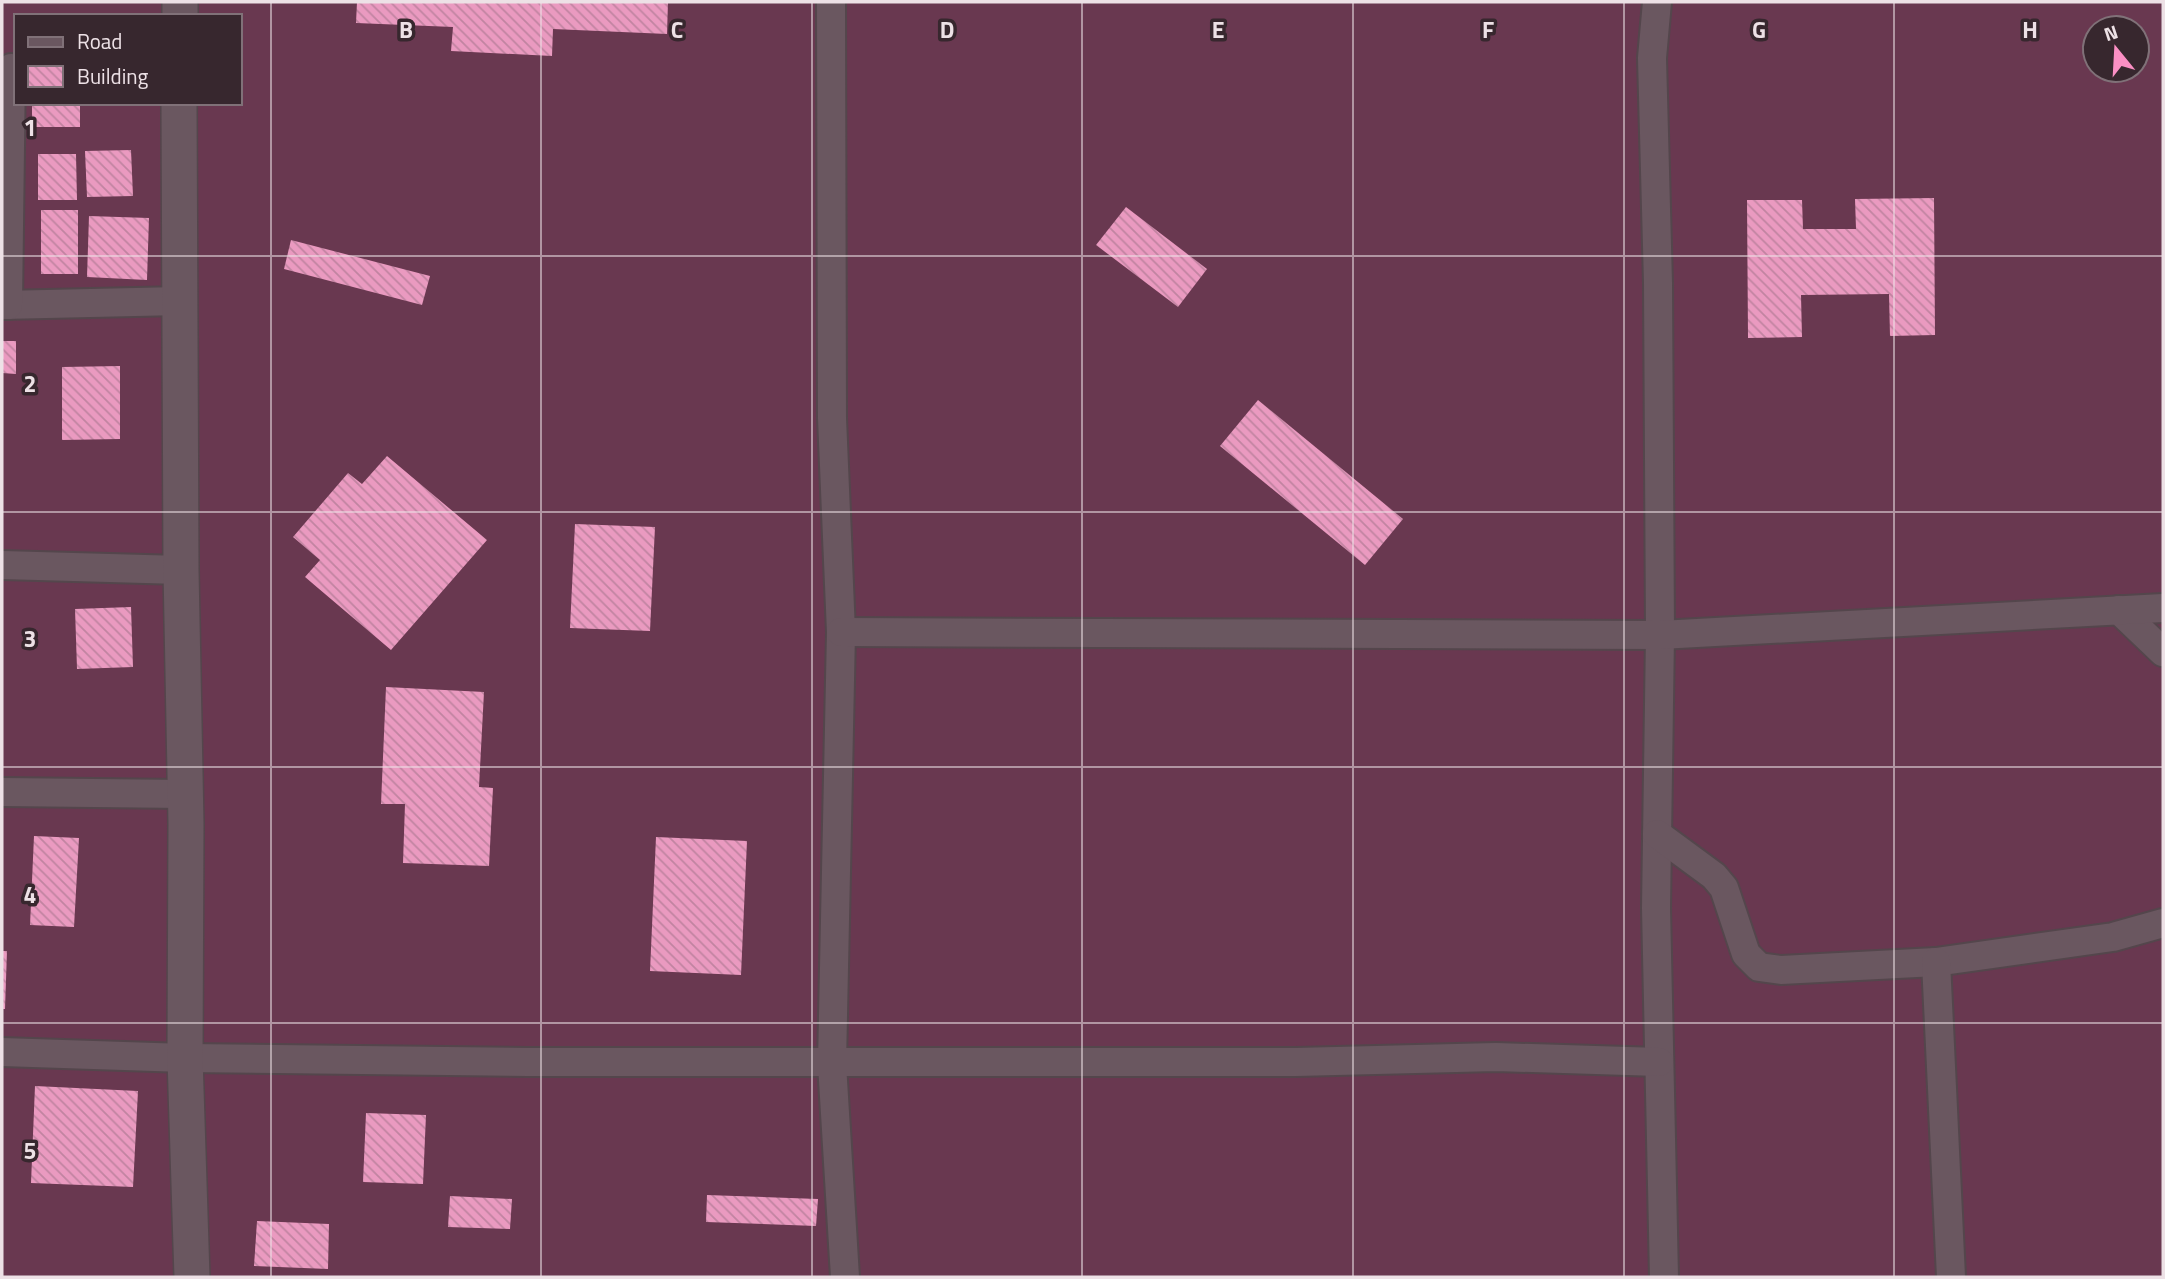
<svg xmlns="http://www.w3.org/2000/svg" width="2165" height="1279" font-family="'Titillium Web',sans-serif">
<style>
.grass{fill:#693850;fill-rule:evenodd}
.building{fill:url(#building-back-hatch)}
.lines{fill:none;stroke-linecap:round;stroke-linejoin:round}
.minor-casing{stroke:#54464c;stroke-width:32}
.tertiary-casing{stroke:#54464c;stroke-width:38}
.minor{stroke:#6a5760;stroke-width:28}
.tertiary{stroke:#6a5760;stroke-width:35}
.grid{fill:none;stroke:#ede1e6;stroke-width:2;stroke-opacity:0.55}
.grid-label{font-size:23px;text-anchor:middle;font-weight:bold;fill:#ede1e6;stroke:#37272e;stroke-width:7;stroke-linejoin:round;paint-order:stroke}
</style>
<defs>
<pattern id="building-back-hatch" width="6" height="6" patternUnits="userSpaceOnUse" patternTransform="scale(1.75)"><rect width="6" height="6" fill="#ea9ac0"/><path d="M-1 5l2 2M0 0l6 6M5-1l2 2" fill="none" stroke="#c184a1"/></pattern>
</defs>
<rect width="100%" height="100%" fill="#37272e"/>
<!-- grass -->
<path class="grass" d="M2,2h2161v1275h-2161zM16,16h224v87h-224zM2095,28h42v42h-42z"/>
<!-- building -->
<g class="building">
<path d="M357,2h311l-1,32 -114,-5 -1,27 -101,-5 2,-24 -97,-4z"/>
<rect x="32" y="103" width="48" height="24"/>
<path d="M131,150l2,46 -46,1 -2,-46z"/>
<path d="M38,154h38l1,46h-39z"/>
<path d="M1934,198l1,137 -45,1 -1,-42 -88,1 1,42 -54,1 -1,-138h55l1,29h53l-1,-30z"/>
<path d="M1126,207l81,62 -29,38 -82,-62z"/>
<rect x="41" y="210" width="37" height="64"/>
<path d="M89,216l60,2 -2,62 -60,-3z"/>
<path d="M291,240l139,36 -8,29 -138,-36z"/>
<path d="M2,341h14v33l-14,-1z"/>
<path d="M120,366v73l-58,1v-73z"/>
<path d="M1258,400l145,119 -38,46 -145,-119z"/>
<path d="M387,456l100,84 -96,110 -86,-73 15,-17 -27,-23 55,-64 14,11z"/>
<path d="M575,524l80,3 -5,104 -80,-3z"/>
<path d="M131,607l2,60 -56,2 -2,-60z"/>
<path d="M386,687l98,5 -5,95 14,1 -4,78 -86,-3 2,-59h-24z"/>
<path d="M34,836l45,2 -5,89 -44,-2z"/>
<path d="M656,837l91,4 -6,134 -91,-4z"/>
<path d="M2,951h5l-2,58h-3z"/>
<path d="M35,1086l103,5 -5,96 -102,-4z"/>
<path d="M366,1113l60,2 -3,69 -60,-2z"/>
<path d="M707,1195l111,4 -2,27 -110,-4z"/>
<path d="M450,1196l62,3 -2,30 -62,-2z"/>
<path d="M257,1221l72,3 -1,45 -74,-3z"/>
</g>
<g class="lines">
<defs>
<g id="minor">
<path d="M831,2l1,416 9,214 -9,432 13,213"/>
<path d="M1657,2l-5,56 6,225 2,352 -4,273 8,369"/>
<path d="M2,305l178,-4"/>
<path d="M8,305l3,-237"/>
<path d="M2,565l179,5"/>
<path d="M2119,610l44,42"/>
<path d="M841,632l819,3 503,-27"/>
<path d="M2,792l183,2"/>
<path d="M1657,834l57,42 10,12 22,66 13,13 22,3 155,-8 177,-25 50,-14"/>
<path d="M1936,962l15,315"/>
<path d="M2,1052l183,6 343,4h768l200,-5 163,5"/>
</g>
<g id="tertiary">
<path d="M180,16v-14"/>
<path d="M179,103l2,467 5,254 -1,234 7,219"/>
</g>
</defs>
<!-- minor casing -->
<use href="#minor" class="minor-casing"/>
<!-- tertiary casing -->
<use href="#tertiary" class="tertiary-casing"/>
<!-- minor -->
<use href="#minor" class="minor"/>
<!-- tertiary -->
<use href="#tertiary" class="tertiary"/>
</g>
<!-- grid -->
<path class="grid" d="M271,2v1275M541,2v1275M812,2v1275M1082,2v1275M1353,2v1275M1624,2v1275M1894,2v1275M2,256h2161M2,512h2161M2,767h2161M2,1023h2161"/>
<g class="grid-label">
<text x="406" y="38">B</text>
<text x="677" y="38">C</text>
<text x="947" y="38">D</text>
<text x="1218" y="38">E</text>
<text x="1488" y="38">F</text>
<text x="1759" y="38">G</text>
<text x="2030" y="38">H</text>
<text x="30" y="136">1</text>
<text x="30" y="392">2</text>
<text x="30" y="647">3</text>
<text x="30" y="903">4</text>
<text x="30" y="1159">5</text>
</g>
<!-- border -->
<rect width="2165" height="1279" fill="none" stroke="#ede1e6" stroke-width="7"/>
<!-- legend -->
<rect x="14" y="14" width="228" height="91" fill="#37272e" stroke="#807178" stroke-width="2"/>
<rect x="28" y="37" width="35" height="10" fill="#6a5760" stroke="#807178" stroke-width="2"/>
<text x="77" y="49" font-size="21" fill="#ede1e6">Road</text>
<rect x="28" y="66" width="35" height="21" fill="url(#building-back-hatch)" stroke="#807178" stroke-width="2"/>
<text x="77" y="84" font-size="21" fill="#ede1e6">Building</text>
<!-- north arrow -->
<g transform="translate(2116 49) rotate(342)"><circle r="33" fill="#37272e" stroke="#807178" stroke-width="2"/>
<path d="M0-5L12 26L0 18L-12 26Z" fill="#fb8fc4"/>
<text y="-10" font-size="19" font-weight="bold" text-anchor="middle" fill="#ede1e6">N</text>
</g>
</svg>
